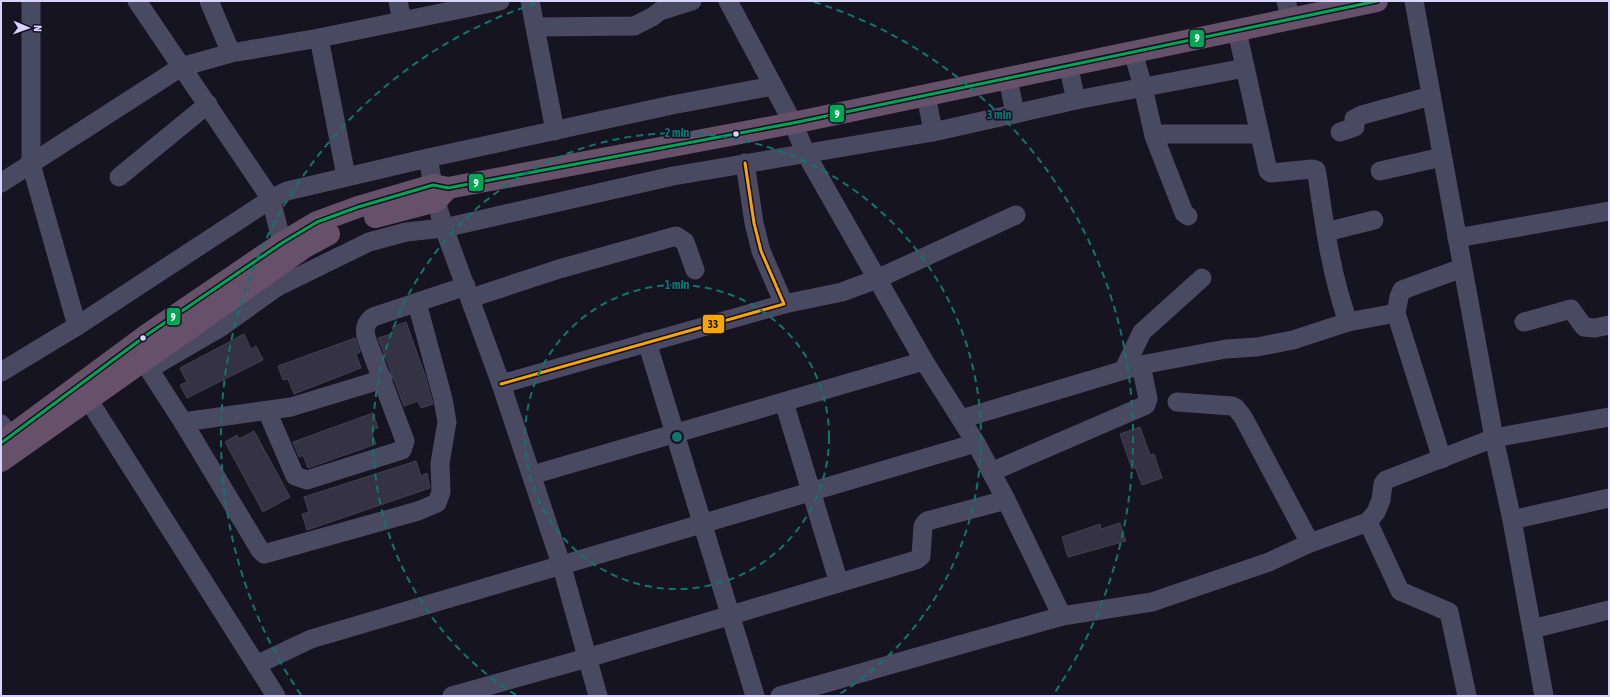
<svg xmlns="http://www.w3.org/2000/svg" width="1610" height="697" font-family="'Asap Condensed',sans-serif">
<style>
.building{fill:#343243;stroke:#433f54}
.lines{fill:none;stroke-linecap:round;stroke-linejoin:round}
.minor{stroke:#4a4962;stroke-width:19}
.highway{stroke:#67516a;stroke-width:22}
.bus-1-casing{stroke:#130f26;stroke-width:6}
.bus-2-casing{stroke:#130f26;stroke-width:6}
.bus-1{stroke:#00a651;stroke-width:3}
.bus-2{stroke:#f7a600;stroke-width:3}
.ring{fill:none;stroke:#0f766e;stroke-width:2;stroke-dasharray:7 5}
.bus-dot{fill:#d9d4ff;stroke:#130f26;stroke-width:1.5}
.centre{fill:#0f766e;stroke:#130f26;stroke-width:2}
.ring-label{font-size:12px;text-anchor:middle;font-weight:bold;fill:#0f766e;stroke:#130f26;stroke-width:3;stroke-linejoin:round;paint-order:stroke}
.line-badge{stroke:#130f26;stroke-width:1.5}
.badge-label{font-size:11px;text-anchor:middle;font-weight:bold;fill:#fff}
.pale-badge-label{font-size:11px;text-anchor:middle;font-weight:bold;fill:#111}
</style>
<rect width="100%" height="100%" fill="#161421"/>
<!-- building -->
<g class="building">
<path d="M406,322l20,56 7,26 -12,4 -3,-7 -14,5 -26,-68 16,-5 -2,-6z"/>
<path d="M244,334l7,15 5,-3 7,14 -76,38 -7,-13 7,-3 -7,-14z"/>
<path d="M355,338l5,14 -4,2 5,14 -67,26 -6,-15 -5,1 -5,-14z"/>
<path d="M373,413l5,15 -7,2 5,14 -68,24 -5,-13 -4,2 -6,-15z"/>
<path d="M1140,427l10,28 4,-1 8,24 -20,7 -7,-18 -3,2 -12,-35z"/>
<path d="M254,431l36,66 -27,15 -38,-70 12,-7 2,4z"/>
<path d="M416,461l5,15 6,-3 3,15 -123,42 -5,-16 7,-2 -5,-15z"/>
<path d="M1120,523l6,18 -58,16 -6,-20 38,-13 1,5z"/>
</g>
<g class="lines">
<!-- minor -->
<g class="minor">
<path d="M31,1v163l46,162"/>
<path d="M137,1l134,198 11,44"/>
<path d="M209,1l22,52"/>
<path d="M398,1l4,20"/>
<path d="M530,1l25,130"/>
<path d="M728,1l65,122 13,31 118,207 52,82 30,57 56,116 90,-14 117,-40 41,-19 58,-21 8,-10 5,-12 2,-16 3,-4 108,-42 115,-21"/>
<path d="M1286,1l5,18"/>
<path d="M1414,1l80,437 18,82 32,176"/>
<path d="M535,27l99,-1 18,-9 8,-6 32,-10"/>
<path d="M1237,31l31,140 3,2 41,-4 4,1 1,4c7,49 14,100 31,148l48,-9"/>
<path d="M319,38l27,138"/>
<path d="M1133,52l10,35 11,49 9,-2h97"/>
<path d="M1068,65l8,35"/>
<path d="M1008,78l7,36"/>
<path d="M926,94l7,38"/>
<path d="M1340,132l15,-5 -1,-8 8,-4 69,-19"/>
<path d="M1154,136l30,77 4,3"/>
<path d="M428,158l244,-53 101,-19"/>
<path d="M1380,171l62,-14"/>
<path d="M119,177l89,-73"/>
<path d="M1,183l180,-116 50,-14 88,-15 181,-37"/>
<path d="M1326,232l48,-12"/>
<path d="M1457,238l152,-27"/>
<path d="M471,298l88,-29 117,-33 9,6 10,28"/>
<path d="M784,304l58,-12 35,-13 139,-64"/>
<path d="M1524,322l47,-13 13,18 11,1 14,-3"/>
<path d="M647,342l108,354"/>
<path d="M143,360l40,62 108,-15 92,-28"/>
<path d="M149,369l72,-42 56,-40 92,-45 37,-10 38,-4 229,-52 260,-44 143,-32 169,-32"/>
<path d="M1124,369l18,-37 60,-54"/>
<path d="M1,372l76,-46 194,-127 16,-8 141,-33 8,43 8,27 57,156 61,183 36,129"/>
<path d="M501,384l283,-80 -23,-53 -7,-28 -9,-60"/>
<path d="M88,399l188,297"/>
<path d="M784,402l55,181"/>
<path d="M1177,402l55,4 4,2 7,9 67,126"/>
<path d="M267,411l28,65 12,4 95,-30 3,-9 -38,-101c-3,-9 -3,-16 6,-23l93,-31"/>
<path d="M961,419l180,-54 85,-16 31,-2 36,-7 55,-18"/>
<path d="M183,422l77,128 4,4 154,-43 19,-8 4,-11 -1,-29 7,-41 -4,-23 -26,-96"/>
<path d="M1,424l10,12"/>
<path d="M1442,459l-46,-146 3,-16 3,-7 60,-22"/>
<path d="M991,472l155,-67 2,-6 -7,-34"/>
<path d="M532,475l392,-114"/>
<path d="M1512,520l97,-22"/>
<path d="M1368,522l32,69 49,21 18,84"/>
<path d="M1532,629l77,-19"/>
<path d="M256,665l55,-26 665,-196"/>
<path d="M452,696l135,-38 329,-98 5,-4 2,-30 4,-5 79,-21"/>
<path d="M780,696l282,-80"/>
</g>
<!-- highway -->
<g class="highway">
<path d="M375,217l61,-16 12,-13"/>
<path d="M1,443l147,-109 134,-91 35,-21 41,-15 75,-22 15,3 345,-65 584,-122"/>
<path d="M1,461l304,-214 24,-13"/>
</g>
<defs>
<path id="bus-1" d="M1,443l147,-109 134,-91 35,-21 41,-15 75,-22 15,3 345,-65 584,-122"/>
<path id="bus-2" d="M501,384l283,-80 -23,-53 -7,-28 -9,-60"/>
</defs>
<!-- bus-1 casing -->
<use href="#bus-1" class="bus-1-casing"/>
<!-- bus-2 casing -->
<use href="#bus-2" class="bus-2-casing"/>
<!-- bus-1 -->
<use href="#bus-1" class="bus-1"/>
<!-- bus-2 -->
<use href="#bus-2" class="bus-2"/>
</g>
<!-- distance rings -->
<g class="ring">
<circle cx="677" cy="437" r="152"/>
<path d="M516 695A304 304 0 1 1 838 695"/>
<path d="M301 695A456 456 0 0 1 540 2M814 2A456 456 0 0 1 1053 695"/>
</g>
<!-- markers -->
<g class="bus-dot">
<circle cx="736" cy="134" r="3.5"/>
<circle cx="143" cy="338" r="3.5"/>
</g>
<circle cx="677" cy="437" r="6" class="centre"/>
<g class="ring-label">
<text x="999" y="119">3 min</text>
<text x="677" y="137">2 min</text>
<text x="677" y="289">1 min</text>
</g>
<g class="line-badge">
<rect x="1189" y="29" width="16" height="19" rx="4" fill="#00a651"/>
<rect x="829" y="104" width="16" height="19" rx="4" fill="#00a651"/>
<rect x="468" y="173" width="16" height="19" rx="4" fill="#00a651"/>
<rect x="166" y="307" width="15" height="19" rx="4" fill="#00a651"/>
<rect x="702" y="314" width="23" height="20" rx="4" fill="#f7a600"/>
</g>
<g class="badge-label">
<text x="1197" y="42">9</text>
<text x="837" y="118">9</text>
<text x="476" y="187">9</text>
<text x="173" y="321">9</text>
</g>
<g class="pale-badge-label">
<text x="713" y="328">33</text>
</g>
<!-- border -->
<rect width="1610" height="697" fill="none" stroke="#d9d4ff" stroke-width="4"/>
<!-- north arrow -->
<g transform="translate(28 28) rotate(92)" stroke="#130f26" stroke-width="3" paint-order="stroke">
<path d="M0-3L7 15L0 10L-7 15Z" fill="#d9d4ff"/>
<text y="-6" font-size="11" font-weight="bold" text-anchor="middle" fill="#d9d4ff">N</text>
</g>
</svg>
